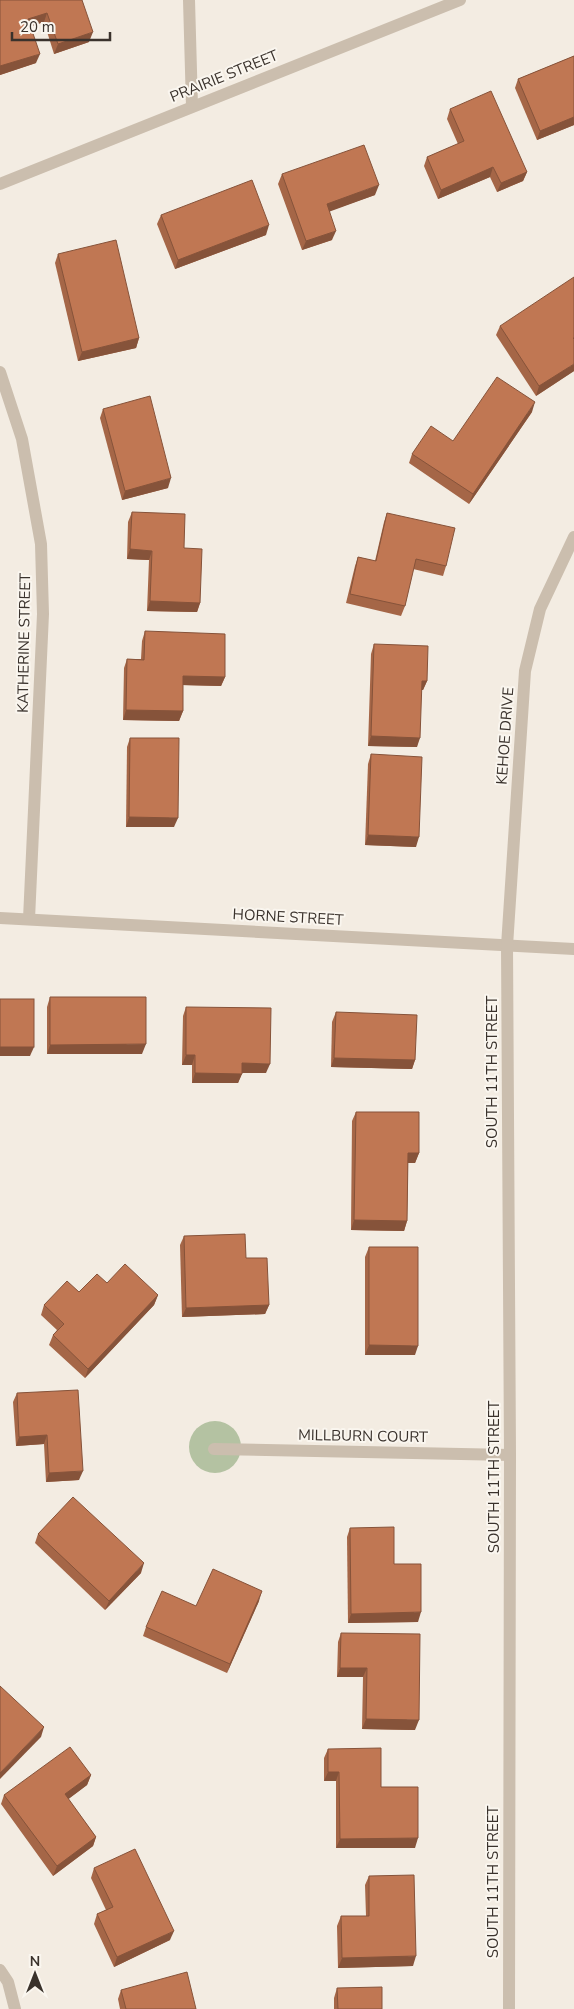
<svg xmlns="http://www.w3.org/2000/svg" width="574" height="2009" font-family="'Nunito Sans',sans-serif">
<style>
.green{fill:#b4c2a2}
.lines{fill:none;stroke-linecap:round;stroke-linejoin:round}
.minor{stroke:#cbbeae;stroke-width:12}
.wall{fill:#a56647}
.shaded-wall{fill:#86533a}
.building{fill:#c07753;stroke:#86533a}
.labels{text-anchor:middle;dominant-baseline:central;stroke-width:4;stroke-linejoin:round;paint-order:stroke}
.street-label{font-size:15px;fill:#3a322c;stroke:#faf6ef}
</style>
<rect width="100%" height="100%" fill="#f3ece2"/>
<!-- green -->
<circle class="green" cx="215" cy="1447" r="26"/>
<g class="lines">
<!-- minor -->
<g class="minor">
<path d="M189,0l3,106"/>
<path d="M0,184l460,-184"/>
<path d="M0,372l22,67 19,105 2,70 -14,305"/>
<path d="M0,918l574,31"/>
<path d="M214,1449l296,6"/>
<path d="M0,1970l8,12 7,27"/>
<path d="M509,2009l1,-554 -3,-509 18,-275 15,-62 34,-72"/>
</g>
</g>
<!-- wall -->
<g class="wall">
<path d="M0,0h82l7,42 -35,12 -10,-32 -13,4 5,37 -36,12z"/>
<path d="M574,56v69l-37,15 -22,-52 3,-9z"/>
<path d="M450,109l77,63 -4,9 -26,11 -7,-15 -52,22 -14,-33 3,-9 31,-13 -11,-25z"/>
<path d="M282,174l93,21 -46,16 3,29 -30,10 -24,-66z"/>
<path d="M161,215l105,20 -91,34 -18,-45z"/>
<path d="M58,254l81,84 -3,10 -58,13 -23,-98z"/>
<path d="M500,326l74,45 -38,25 -40,-61z"/>
<path d="M103,409l65,79 -46,12 -22,-82z"/>
<path d="M532,412l-63,92 -60,-41 3,-9 41,-13z"/>
<path d="M132,512l52,36 16,55 -3,9 -50,-1 2,-51 -22,-1 1,-37z"/>
<path d="M387,513l59,53 -3,10 -30,-7 -8,37 -4,10 -55,-13 9,-37 3,-9 17,4 9,-39z"/>
<path d="M145,631l80,46 -4,9 -38,-1v26l-4,10 -56,-1 1,-52 3,-9h14l1,-18z"/>
<path d="M374,644l53,37 -4,9h-2l-4,57 -49,-1 3,-92z"/>
<path d="M130,738l44,89h-48l1,-80z"/>
<path d="M371,754l45,93 -51,-2 3,-81z"/>
<path d="M50,997l92,57h-95v-47z"/>
<path d="M186,1007l80,66h-24l-4,10h-46v-18h-10l1,-49z"/>
<path d="M336,1012l79,48 -3,9 -81,-2 1,-45z"/>
<path d="M356,1112l63,41 -4,10h-7l-1,58 -3,10 -53,-1 1,-109z"/>
<path d="M184,1236l62,22 23,47 -4,9 -83,3 -2,-72z"/>
<path d="M369,1247l46,108h-50v-98z"/>
<path d="M107,1283l51,12 -4,10 -69,73 -36,-33 4,-10 4,-5 -16,-15 3,-10z"/>
<path d="M17,1393l62,87 -33,2 -2,-38 -28,2 -3,-44z"/>
<path d="M350,1528l44,36 24,58 -70,1 -1,-86z"/>
<path d="M38,1534l103,39 -36,37 -70,-67z"/>
<path d="M259,1601l-32,72 -84,-37 3,-9 50,-21z"/>
<path d="M341,1633l74,97 -53,-1 1,-52h-26l1,-35z"/>
<path d="M328,1749l53,38 34,61h-79v-67h-12v-23z"/>
<path d="M91,1775l-4,10 -19,14 28,38 -3,9 -40,30 -52,-72 3,-9z"/>
<path d="M94,1868l76,72 -56,27 -20,-43 3,-10 9,-4 -15,-32z"/>
<path d="M369,1876l44,90 -75,2 -1,-42 4,-10h25l-1,-31z"/>
<path d="M337,1988l45,21h-48v-11z"/>
<path d="M121,1990l75,19h-76l-2,-10z"/>
</g>
<!-- shaded-wall -->
<g class="shaded-wall">
<path d="M47,13l-3,9 -19,6 3,-9z"/>
<path d="M93,32l-4,10 -35,12 4,-10z"/>
<path d="M40,54l-4,9 -36,12v-9z"/>
<path d="M574,117v8l-37,15 3,-9z"/>
<path d="M493,167l-3,10 -52,22 3,-9z"/>
<path d="M527,172l-4,9 -26,11 4,-9z"/>
<path d="M379,185l-4,10 -52,19 4,-10z"/>
<path d="M269,225l-3,10 -91,34 3,-9z"/>
<path d="M336,231l-4,9 -30,10 4,-9z"/>
<path d="M139,338l-3,10 -58,13 4,-9z"/>
<path d="M574,364v7l-38,25 3,-10z"/>
<path d="M535,402l-3,10 -63,92 4,-10z"/>
<path d="M171,478l-3,10 -46,12 3,-9z"/>
<path d="M130,549l22,2 -3,9 -22,-1z"/>
<path d="M150,601l50,2 -3,9 -50,-1z"/>
<path d="M183,676l42,1 -4,9 -41,-1z"/>
<path d="M422,681h5l-4,9h-5z"/>
<path d="M126,710l57,1 -4,10 -56,-1z"/>
<path d="M371,736l49,2 -3,9 -49,-1z"/>
<path d="M129,817l49,1 -4,9h-48z"/>
<path d="M368,835l51,2 -3,10 -51,-2z"/>
<path d="M146,1044l-4,10h-95l3,-9z"/>
<path d="M0,1047h34l-4,9h-30z"/>
<path d="M186,1055h9l-3,10h-10z"/>
<path d="M334,1058l81,2 -3,9 -81,-2z"/>
<path d="M242,1063l28,1 -4,9h-28z"/>
<path d="M195,1073l47,1 -4,9h-46z"/>
<path d="M408,1153h11l-4,10h-10z"/>
<path d="M354,1220l53,1 -3,10 -53,-1z"/>
<path d="M158,1295l-4,10 -69,73 3,-9z"/>
<path d="M269,1305l-4,9 -83,3 4,-9z"/>
<path d="M369,1345l49,1 -3,9h-50z"/>
<path d="M47,1435l-3,9 -28,2 3,-9z"/>
<path d="M83,1471l-4,9 -33,2 3,-9z"/>
<path d="M144,1563l-3,10 -36,37 4,-9z"/>
<path d="M262,1591l-3,10 -32,72 3,-9z"/>
<path d="M421,1612l-3,10 -70,1 3,-9z"/>
<path d="M340,1668h27l-4,9h-26z"/>
<path d="M366,1719l53,1 -4,10 -53,-1z"/>
<path d="M44,1727l-3,10 -41,42v-6z"/>
<path d="M328,1772h11l-3,9h-12z"/>
<path d="M91,1775l-4,10 -25,19 3,-10z"/>
<path d="M96,1837l-3,9 -40,30 4,-10z"/>
<path d="M418,1838l-3,10h-79l4,-9z"/>
<path d="M174,1931l-4,9 -56,27 3,-10z"/>
<path d="M416,1956l-3,10 -75,2 4,-10z"/>
</g>
<!-- building -->
<g class="building">
<path d="M0,0h82l11,32 -35,12 -11,-31 -19,6 12,35 -40,12z"/>
<path d="M574,56v61l-34,14 -22,-52z"/>
<path d="M491,91l36,81 -26,11 -8,-16 -52,23 -14,-33 37,-16 -14,-32z"/>
<path d="M364,145l15,40 -52,19 9,27 -30,10 -24,-67z"/>
<path d="M252,180l17,45 -91,35 -17,-45z"/>
<path d="M116,240l23,98 -57,14 -24,-98z"/>
<path d="M574,277v61h-1l1,1v25l-35,22 -39,-60z"/>
<path d="M497,377l38,25 -62,92 -61,-40 19,-28 22,15z"/>
<path d="M150,396l21,82 -46,13 -22,-82z"/>
<path d="M132,512l53,2 -1,34 18,1 -2,54 -50,-2 2,-50 -22,-2z"/>
<path d="M387,513l68,15 -9,38 -30,-7 -11,47 -55,-12 8,-37 18,4z"/>
<path d="M145,631l80,3v43l-42,-1v35l-57,-1 1,-51 17,1z"/>
<path d="M374,644l54,2 -1,35h-5l-2,57 -49,-2z"/>
<path d="M130,738h49l-1,80 -49,-1z"/>
<path d="M371,754l51,3 -3,80 -51,-2z"/>
<path d="M50,997h96v47l-96,1z"/>
<rect x="0" y="999" width="34" height="48"/>
<path d="M186,1007l85,1 -1,56 -28,-1v11l-47,-1v-18h-9z"/>
<path d="M336,1012l81,3 -2,45 -81,-2z"/>
<path d="M356,1112h63v41h-11l-1,68 -53,-1z"/>
<path d="M245,1234l1,24h21l2,47 -83,3 -2,-72z"/>
<path d="M369,1247h49v99l-49,-1z"/>
<path d="M125,1264l33,31 -70,74 -35,-34 11,-11 -20,-19 23,-24 12,11 18,-18 10,9z"/>
<path d="M78,1390l5,81 -34,2 -2,-38 -28,2 -2,-44z"/>
<path d="M73,1497l71,66 -35,38 -71,-67z"/>
<path d="M394,1527v37h27v48l-70,2 -1,-86z"/>
<path d="M213,1569l49,22 -32,73 -84,-37 16,-36 34,15z"/>
<path d="M341,1633l79,1 -1,86 -53,-1 1,-51h-27z"/>
<path d="M0,1686l44,41 -44,46z"/>
<path d="M70,1747l21,28 -26,19 31,43 -39,29 -53,-71z"/>
<path d="M381,1748v39h37v51l-78,1 -1,-67h-11v-23z"/>
<path d="M135,1849l39,82 -57,26 -20,-43 16,-7 -19,-39z"/>
<path d="M414,1875l2,81 -74,2 -1,-42h28v-40z"/>
<path d="M187,1972l9,37h-70l-5,-19z"/>
<path d="M382,1987v22h-44l-1,-21z"/>
</g>
<g class="labels">
<!-- street labels -->
<g class="street-label">
<text transform="translate(224 76) rotate(-22)">PRAIRIE STREET</text>
<text transform="translate(24 643) rotate(-89)">KATHERINE STREET</text>
<text transform="translate(505 736) rotate(-86)">KEHOE DRIVE</text>
<text transform="translate(288 917) rotate(3)">HORNE STREET</text>
<text transform="translate(492 1072) rotate(-90)">SOUTH 11TH STREET</text>
<text transform="translate(363 1436) rotate(1)">MILLBURN COURT</text>
<text transform="translate(494 1477) rotate(-90)">SOUTH 11TH STREET</text>
<text transform="translate(493 1882) rotate(-90)">SOUTH 11TH STREET</text>
</g>
</g>
<!-- north arrow -->
<g transform="translate(35 1974)" stroke="#faf6ef" stroke-width="4" paint-order="stroke">
<path d="M0-4L9 19L0 12L-9 19Z" fill="#3a322c"/>
<text y="-8" font-size="14" font-weight="bold" text-anchor="middle" fill="#3a322c">N</text>
</g>
<!-- scale -->
<path d="M12 32v8h98v-8" fill="none" stroke="#3a322c" stroke-width="2.5"/>
<text x="20" y="32" font-size="15" fill="#3a322c" stroke="#faf6ef" stroke-width="4" paint-order="stroke">20 m</text>
</svg>
